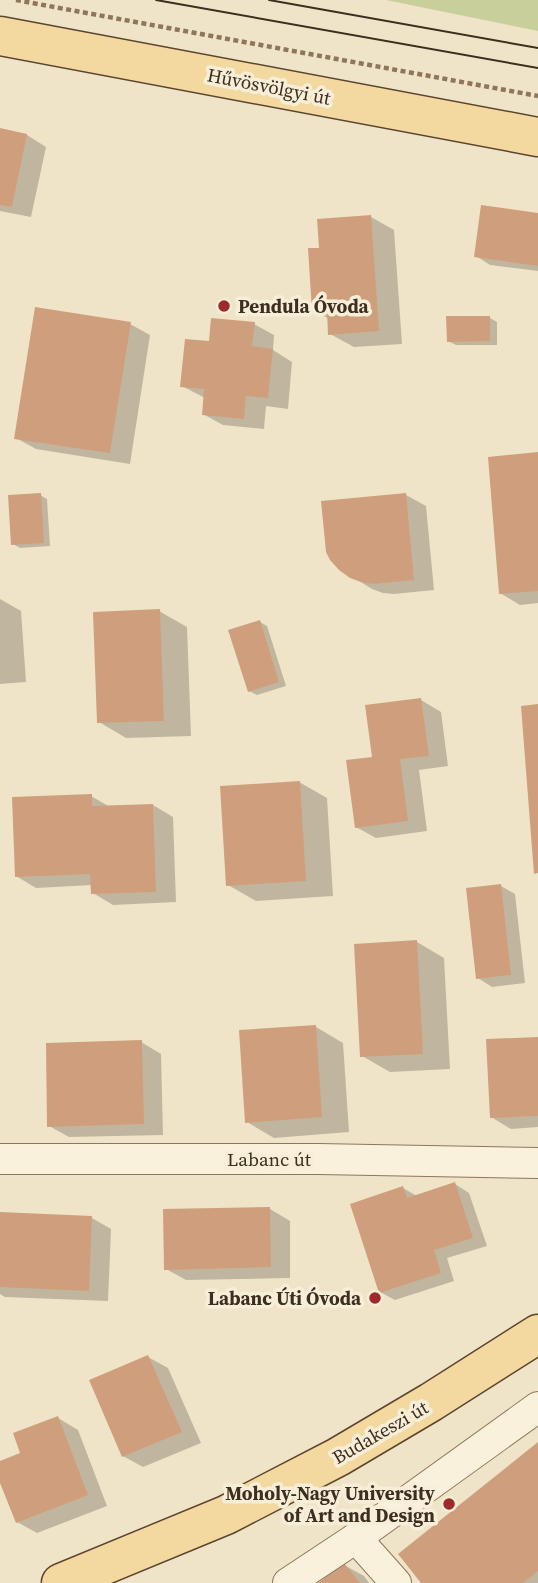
<svg xmlns="http://www.w3.org/2000/svg" width="538" height="1583" font-family="'Source Serif 4',serif">
<style>
.green{fill:#c9cf9b}
.shadow{fill:#0003}
.building{fill:#cf9f7d}
.lines{fill:none;stroke-linecap:round;stroke-linejoin:round}
.minor-casing{stroke:#8d765c;stroke-width:32}
.major-casing{stroke:#5b4430;stroke-width:41}
.path{stroke:#8d765c;stroke-width:4.5;stroke-dasharray:5 3.5;stroke-linecap:butt}
.minor{stroke:#faf1dc;stroke-width:30}
.major{stroke:#f3d9a0;stroke-width:38}
.tram{stroke:#3d2e20;stroke-width:2}
.poi-dot{fill:#9e2a2b;stroke:#f7eed8;stroke-width:2.5}
.labels{text-anchor:middle;dominant-baseline:central;stroke-width:7;stroke-linejoin:round;paint-order:stroke}
.street-label{font-size:19px;fill:#3d2e20;stroke:#f7eed8}
.poi-label{font-size:19px;font-weight:bold;fill:#3d2e20;stroke:#f7eed8;text-anchor:end}
</style>
<rect width="100%" height="100%" fill="#f0e4c8"/>
<!-- green -->
<path class="green" d="M386,0h152v31z"/>
<!-- shadow -->
<g class="shadow">
<path d="M0,130l27,5 19,12 -15,70 -31,-6z"/>
<path d="M538,215v56l-48,-6 -14,-9z"/>
<path d="M371,217l23,13 8,114 -48,3 -24,-13 -1,-15 -15,-9 7,-61z"/>
<path d="M490,318l7,4v23h-41l-8,-4z"/>
<path d="M130,324l20,11 -20,129 -94,-15 -20,-11z"/>
<path d="M254,324l20,11 -1,15 19,12 -4,47 -22,-3 -2,23 -41,-4 -20,-11 2,-16 -23,-12 28,-43z"/>
<path d="M538,454v149l-18,2 -20,-12z"/>
<path d="M40,495l7,4 3,47 -30,2 -7,-4z"/>
<path d="M406,495l20,11 8,84 -40,4 -11,-1 -11,-4 -21,-13z"/>
<path d="M0,599l21,12 5,71 -26,2z"/>
<path d="M159,611l28,16 4,109 -65,2 -27,-16z"/>
<path d="M260,622l7,4 19,60 -29,9 -8,-4z"/>
<path d="M421,700l20,12 7,54 -29,4 8,61 -51,7 -20,-11 18,-68z"/>
<path d="M299,782l28,16 6,98 -77,5 -28,-16z"/>
<path d="M91,796l19,11 43,-2 20,12 3,85 -63,3 -20,-12 -1,-8 -56,3 -20,-12z"/>
<path d="M501,886l14,8 10,89 -33,4 -14,-9z"/>
<path d="M417,942l27,16 6,111 -60,3 -28,-16z"/>
<path d="M316,1027l27,16 6,89 -75,6 -27,-16z"/>
<path d="M538,1038v89l-27,2 -20,-12z"/>
<path d="M141,1042l20,12 2,81 -94,2 -20,-11z"/>
<path d="M455,1184l14,9 18,53 -40,12 7,23 -59,19 -15,-8 23,-104 14,8z"/>
<path d="M270,1209l20,12v57l-104,2 -20,-11z"/>
<path d="M0,1214l92,4 19,11 -3,72 -103,-4 -5,-3z"/>
<path d="M148,1357l20,11 33,75 -58,24 -20,-11z"/>
<path d="M58,1418l20,12 29,76 -70,27 -20,-11 -17,-44v-15l23,-9z"/>
<path d="M538,1444v139h-115z"/>
<path d="M344,1565l20,11 5,7h-48z"/>
</g>
<!-- building -->
<g class="building">
<path d="M0,128l27,6 -15,73 -12,-2z"/>
<path d="M481,205l57,8v53l-64,-9z"/>
<path d="M371,215l8,116 -51,4 -1,-25 -15,1 -4,-63h11l-2,-29z"/>
<path d="M35,307l96,15 -21,131 -96,-14z"/>
<path d="M446,316h44v25l-43,1z"/>
<path d="M211,318l44,4 -3,24 21,3 -5,49 -22,-2 -2,23 -42,-4 2,-26 -24,-2 5,-48 24,2z"/>
<path d="M538,452v139l-39,3 -11,-137z"/>
<path d="M41,493l3,50 -33,2 -3,-50z"/>
<path d="M406,493l8,87 -41,4 -12,-2 -11,-4 -11,-8 -9,-10 -4,-8 -5,-51z"/>
<path d="M160,609l4,112 -67,2 -4,-111z"/>
<path d="M260,620l19,62 -31,10 -20,-62z"/>
<path d="M421,698l8,58 -29,3 8,62 -53,7 -9,-68 26,-3 -7,-52z"/>
<path d="M538,704v169l-4,1 -13,-168z"/>
<path d="M300,781l6,100 -80,5 -6,-100z"/>
<path d="M92,794v12l61,-2 3,88 -65,2 -1,-20 -75,3 -3,-80z"/>
<path d="M501,884l10,91 -35,4 -10,-91z"/>
<path d="M417,940l6,114 -63,3 -6,-113z"/>
<path d="M316,1025l6,92 -77,6 -6,-93z"/>
<path d="M538,1037v79l-48,2 -4,-79z"/>
<path d="M142,1040l2,84 -97,3 -1,-84z"/>
<path d="M455,1182l18,56 -39,12 7,23 -62,20 -29,-89 53,-18 4,12z"/>
<path d="M270,1207l1,60 -107,3 -1,-61z"/>
<path d="M0,1212l92,4 -3,75 -89,-4z"/>
<path d="M148,1355l34,77 -60,25 -33,-77z"/>
<path d="M58,1416l30,79 -72,28 -16,-40v-22l20,-8 -7,-20z"/>
<path d="M538,1442v129l-15,12h-102l-23,-29z"/>
<path d="M344,1563l16,20h-42z"/>
</g>
<g class="lines">
<defs>
<g id="minor">
<path d="M0,1159h318l220,4"/>
<path d="M356,1538l182,-131"/>
<path d="M288,1583l68,-45 40,45"/>
</g>
<g id="major">
<path d="M0,36l538,101"/>
<path d="M61,1583l165,-68 112,-58 93,-55 107,-68"/>
</g>
</defs>
<!-- minor casing -->
<use href="#minor" class="minor-casing"/>
<!-- major casing -->
<use href="#major" class="major-casing"/>
<!-- path -->
<path class="path" d="M16,0l522,96"/>
<!-- minor -->
<use href="#minor" class="minor"/>
<!-- major -->
<use href="#major" class="major"/>
<!-- tram -->
<g class="tram">
<path d="M156,0l382,68"/>
<path d="M269,0l269,48"/>
</g>
</g>
<!-- markers -->
<g class="poi-dot">
<circle cx="224" cy="306" r="7"/>
<circle cx="375" cy="1298" r="7"/>
<circle cx="449" cy="1504" r="7"/>
</g>
<g class="labels">
<!-- street labels -->
<g class="street-label">
<text transform="translate(269 86) rotate(11)">Hűvösvölgyi út</text>
<text x="269" y="1159">Labanc út</text>
<text transform="translate(380 1432) rotate(-30)">Budakeszi út</text>
</g>
<!-- poi labels -->
<g class="poi-label">
<text x="238" y="306" text-anchor="start">Pendula Óvoda</text>
<text x="361" y="1298">Labanc Úti Óvoda</text>
<text x="435" y="1493">Moholy-Nagy University<tspan x="435" dy="22">of Art and Design</tspan></text>
</g>
</g>
</svg>
